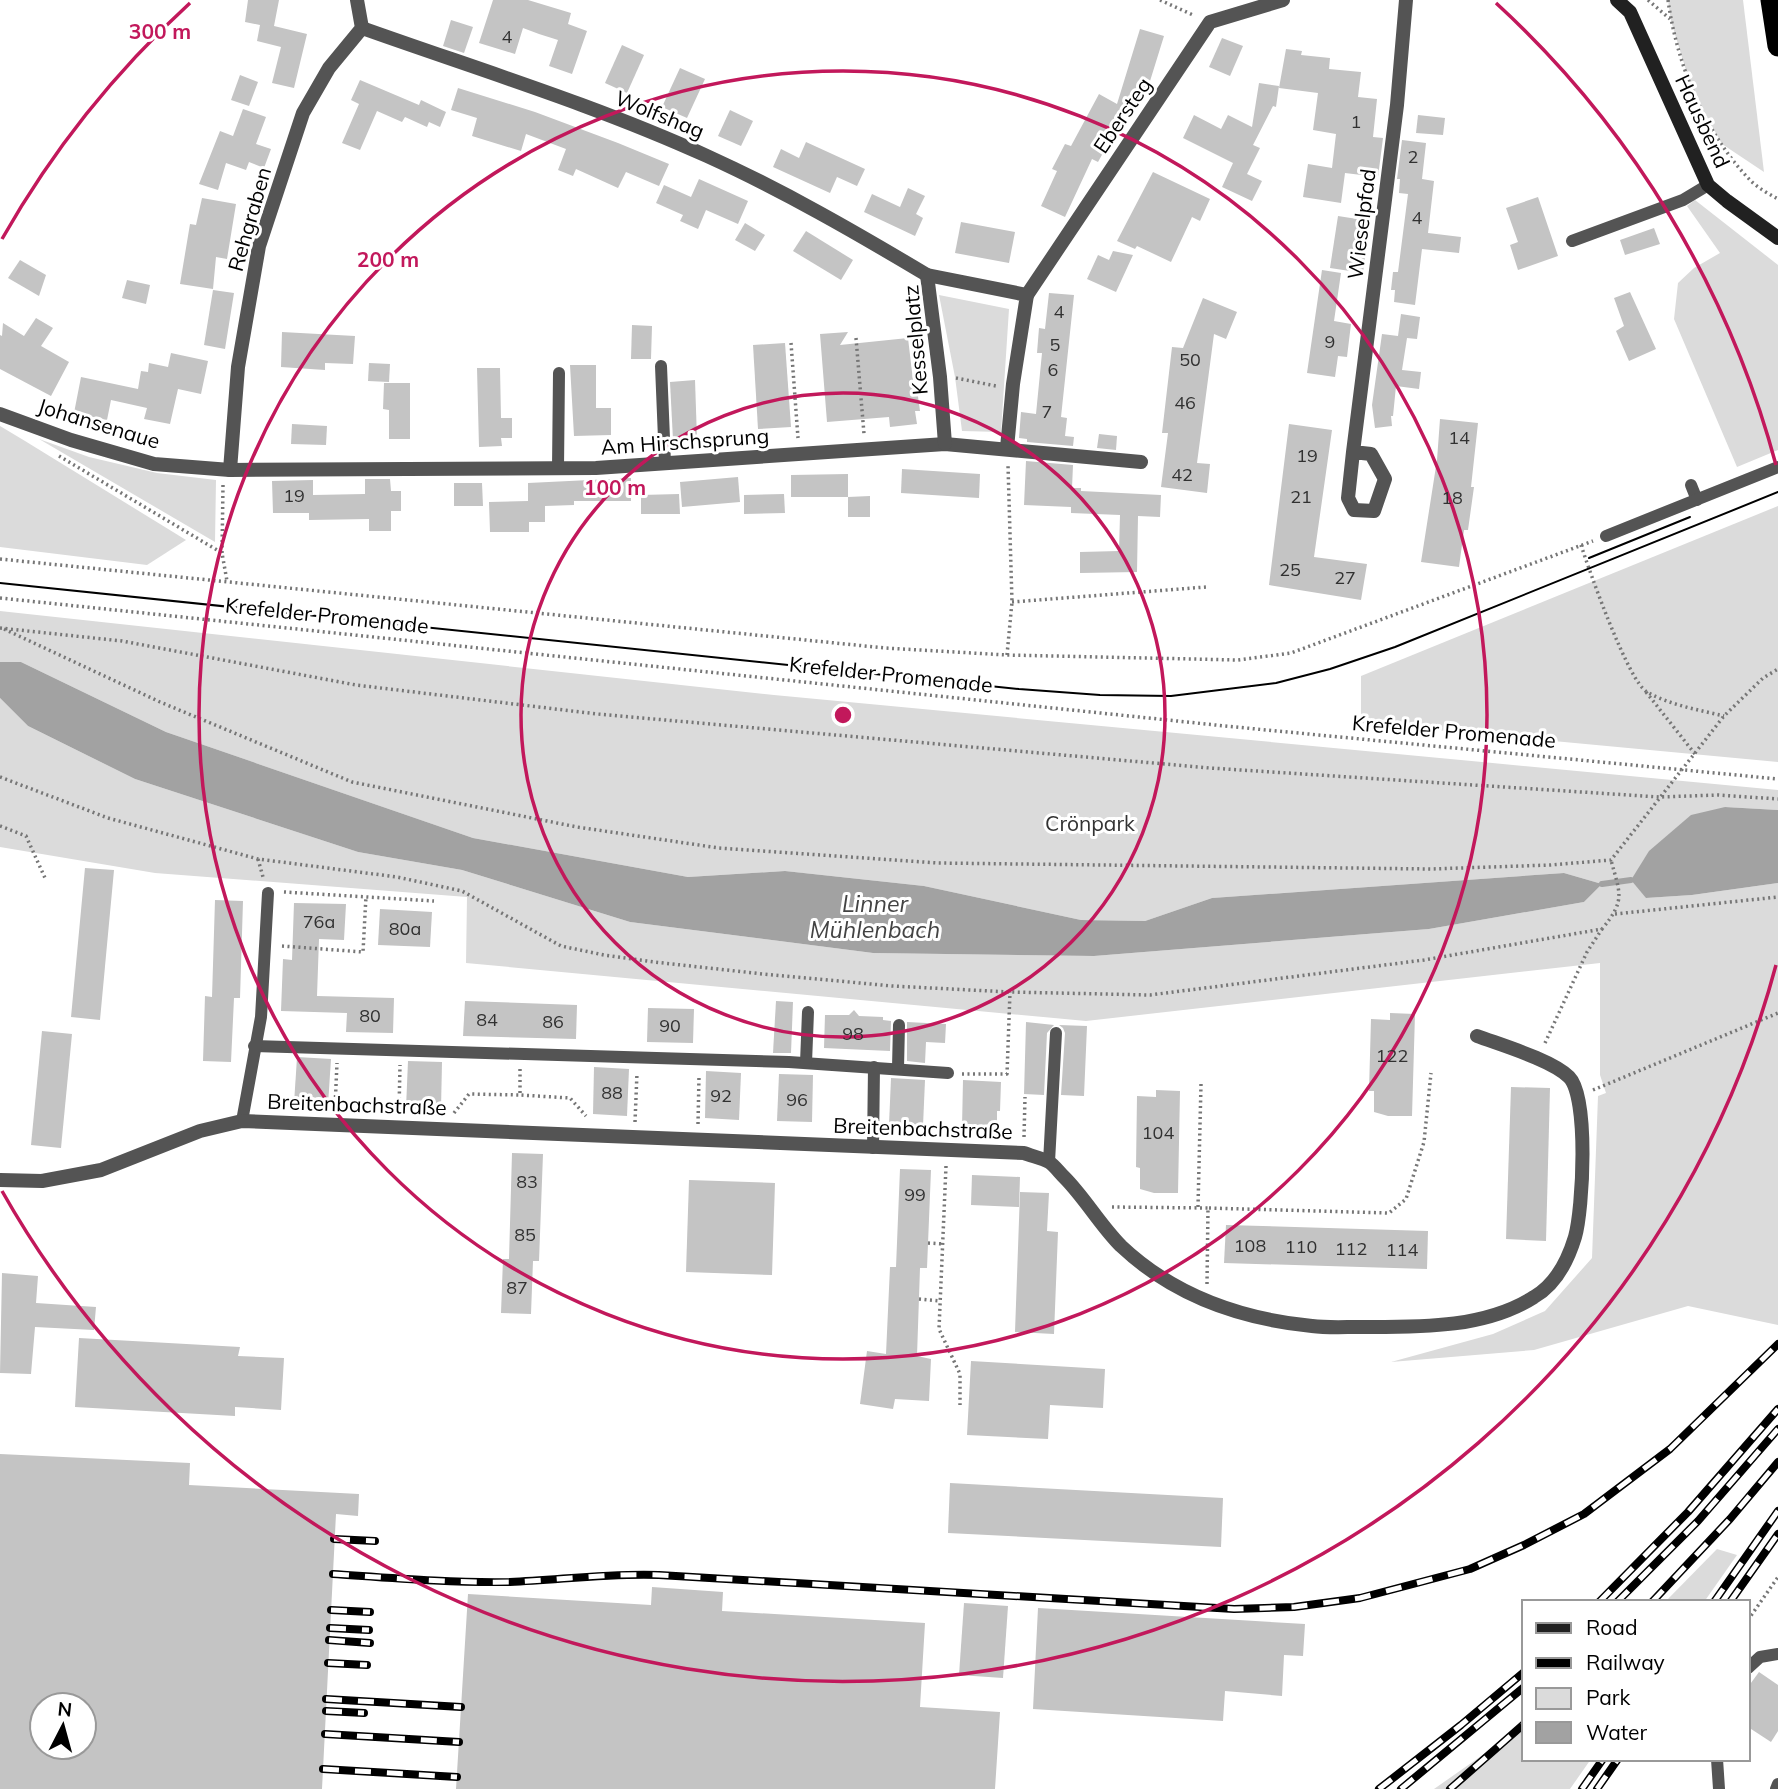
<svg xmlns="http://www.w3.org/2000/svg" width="1778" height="1789" font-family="Mulish,sans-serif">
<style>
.green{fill:#dbdbdb}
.water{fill:#a2a2a2}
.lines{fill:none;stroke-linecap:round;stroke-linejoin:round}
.stream{stroke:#a2a2a2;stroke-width:6}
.building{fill:#c4c4c4;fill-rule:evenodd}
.path{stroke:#767676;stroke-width:3.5;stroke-dasharray:2 3.5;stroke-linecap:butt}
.lane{stroke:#545454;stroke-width:12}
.street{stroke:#545454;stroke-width:14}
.secondary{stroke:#212121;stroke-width:14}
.highway{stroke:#000;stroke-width:21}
.tram{stroke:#000;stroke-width:2}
.rail-casing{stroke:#000;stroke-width:8}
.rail{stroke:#fff;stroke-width:5;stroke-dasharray:16;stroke-linecap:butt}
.ring{fill:none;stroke:#c2185b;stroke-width:3.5}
.labels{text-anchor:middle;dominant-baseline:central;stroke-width:6;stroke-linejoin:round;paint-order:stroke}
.number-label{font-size:18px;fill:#313131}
.street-label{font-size:21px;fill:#000;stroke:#fff}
.park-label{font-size:21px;fill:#323232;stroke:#fff}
.water-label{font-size:23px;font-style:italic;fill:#434343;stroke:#fff}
.centre{fill:#c2185b;stroke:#fff;stroke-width:3.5}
.ring-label{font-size:21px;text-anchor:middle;font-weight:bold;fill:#c2185b;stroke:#fff;stroke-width:6;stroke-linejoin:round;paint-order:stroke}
</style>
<rect width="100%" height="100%" fill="#fff"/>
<!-- green -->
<g class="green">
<path d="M1668,0h75l21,172 -42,-28 -30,-54 -21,-69z"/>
<path d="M1695,200l83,65v185l-41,17 -63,-148 4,-36 16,-15 26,-15 -33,-47z"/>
<path d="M939,295l70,14 -8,123 -39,-1 -7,-54z"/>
<path d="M0,426l25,15 161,99 -39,25 -147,-18z"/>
<path d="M39,439l50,18 68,16 59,7 -1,62z"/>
<path d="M1778,506v256l-417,-39v-47z"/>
<path d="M0,611l774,84 1004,95v20l-53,-3 -79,91 46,-3 86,-12v442l-90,-19 -154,44 -143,12 102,-28 52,-23 47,-53 6,-162 8,-3 -6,-18v-112l-514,58 -620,-58 1,-66 -312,-24 -155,-26v-149l28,28 107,53 223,73 104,18 168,52 243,31 221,3 335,-27 155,-27 18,-18 -38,-11 -352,25 -67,23 -64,-1 -157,-34 -139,-15 -97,6 -215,-39 -307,-106 -145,-70h-21z"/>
<path d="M1717,1549l20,6 -33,47h-39z"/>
<path d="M1524,1726v33h67l-21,30h-136z"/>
</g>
<!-- water -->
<g class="water">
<path d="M0,662h21l145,70 307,106 215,39 97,-6 139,15 157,34 64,1 67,-23 352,-25 38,11 -18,18 -155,27 -335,27 -221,-3 -243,-31 -168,-52 -104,-18 -223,-73 -107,-53 -28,-28z"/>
<path d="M1725,807l53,3v73l-86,12 -46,3 -15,-18 18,-29 42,-36z"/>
</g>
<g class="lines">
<!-- stream -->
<path class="stream" d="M1602,884l29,-4"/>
</g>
<!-- building -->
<g class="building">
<path d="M248,0h31l-5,26 33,8 -13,54 -22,-5 9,-36 -24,-6 3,-16 -15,-3z"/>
<path d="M493,0h35l43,13 -3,11 19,7 -15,43 -23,-8 9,-26 -19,-6 -16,-6 -8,26 -36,-11z"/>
<path d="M451,20l22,7 -9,26 -21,-7z"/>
<path d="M1140,29l24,7 -18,58 -9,-3 -39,71 -6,-3 -27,58 -24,-11 16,-35 -5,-2 13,-25 6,2 28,-52 18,10z"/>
<path d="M1222,38l21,8 -13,30 -21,-9z"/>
<path d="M622,45l22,10 -17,38 -22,-10z"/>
<path d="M1286,49l16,2 -1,4 29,3 -1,11 32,3 -3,25 19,2 -4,38 10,1 -5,39 -33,-4 -4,30 -38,-6 5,-33 24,4 4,-34 -23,-4 5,-37 -39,-5z"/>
<path d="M680,68l25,11 -18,39 -25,-11z"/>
<path d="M240,75l18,7 -9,24 -18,-6z"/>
<path d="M360,80l59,25 2,-5 25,12 -6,15 -11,-5 -2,5 -22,-10 -3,5 -25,-11 -17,39 -18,-7 17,-39 -8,-4z"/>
<path d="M1259,83l20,3 -3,21 -3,-1 -20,39 7,3 -13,26 15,7 -10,20 -30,-14 11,-24 -50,-25 11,-23 27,14 7,-14 24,12z"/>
<path d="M458,88l77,24 83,31 51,21 -10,22 -33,-14 -8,16 -42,-19 -3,7 -15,-6 8,-21 -40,-15 -5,17 -49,-15 5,-18 -26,-8z"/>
<path d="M243,109l23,8 -10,27 15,5 -7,19 -15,-6 -3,8 -20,-7 -8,27 -19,-6 21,-53 13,5z"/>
<path d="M730,110l23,11 -12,25 -23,-10z"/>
<path d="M1418,115l27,3 -2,17 -27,-2z"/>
<path d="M1402,140l24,3 -4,36 12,2 -6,52 33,4 -2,16 -37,-4 -7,56 -21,-3 1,-12h-4l2,-18h5l10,-78 -9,-1 1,-14h-3z"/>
<path d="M806,142l59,27 -8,17 -20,-9 -7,16 -57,-26 8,-18 18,9z"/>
<path d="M1153,172l57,27 -10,22 -8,-4 -21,45 -34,-16 -2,3 -18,-8z"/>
<path d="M699,179l49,22 -10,23 -32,-14 -8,19 -18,-8 3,-6 -27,-12 8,-18 27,12z"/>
<path d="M908,188l17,8 -9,18 7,4 -8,18 -51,-24 8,-18 28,13z"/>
<path d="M1538,197l20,59 -40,14 -8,-25 8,-3 -12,-34z"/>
<path d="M202,198l34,6 -9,55 -11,-2 -3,32 -33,-5 10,-60 6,1z"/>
<path d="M1338,216l32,5 -7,52 -33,-5z"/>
<path d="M961,222l54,10 -6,31 -54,-10z"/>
<path d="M745,223l20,12 -10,16 -20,-11z"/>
<path d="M1654,228l6,16 -35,11 -5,-15z"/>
<path d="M806,231l47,29 -12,20 -48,-29z"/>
<path d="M1113,251l20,4 -17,37 -29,-13 11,-24 11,5z"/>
<path d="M20,260l26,15 -7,21 -31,-18z"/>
<path d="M1322,270l19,3 -7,48 17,3 -4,33 -9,-1 -3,21 -28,-4z"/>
<path d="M127,280l23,5 -4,19 -24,-6z"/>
<path d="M213,290l21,3 -9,56 -21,-4z"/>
<path d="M1630,292l26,57 -27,12 -13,-30 8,-5 -10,-28z"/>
<path d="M1049,293l25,2 -13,122 6,1 -2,18 9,1 -1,9 -46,-4v-3l-8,-1 2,-26 15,2 6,-61h-5l2,-25 6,1z"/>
<path d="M1203,298l34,14 -11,27 -12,-5 -17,129 13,1 -3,29 -46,-6 7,-54h-6l10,-86 11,1z"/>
<path d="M1401,314l19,3 -3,22 -10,-1 -5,32 19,2 -2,17 -23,-3 -3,30h-2l1,10 -17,2 -3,-23 10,-71 16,2z"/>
<path d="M36,318l17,10 -12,18 28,16 -18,34 -51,-27v-34l2,1 1,-13 21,13z"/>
<path d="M632,325l20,1 -1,33h-20z"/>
<path d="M282,332l73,4 -2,28 -28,-1v7l-44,-3z"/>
<path d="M848,332l-8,13 68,-7 6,51h3l3,22h-5l2,13 -27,3 -1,-10 -62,5 -7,-88z"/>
<path d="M785,343l6,84 -33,2 -5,-84z"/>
<path d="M171,353l37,8 -7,33 -23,-5 -8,35 -26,-5 3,-11 -36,-8 -4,20 -33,-7 7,-36 57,12 3,-18 7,1 1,-9 19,4z"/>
<path d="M369,363l21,1 -1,18 -21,-1z"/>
<path d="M570,365h26v43h15v27l-37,1z"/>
<path d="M477,368h23l1,50h11v20h-11l1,8 -23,1z"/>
<path d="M695,380l2,59 -24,1 -3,-58z"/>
<path d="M384,383h26v56h-21v-29l-6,-1z"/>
<path d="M1440,419l38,4 -7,64h3l-6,43h-4l-5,37 -38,-5 16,-102z"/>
<path d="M292,424l35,2 -1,19 -35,-1z"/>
<path d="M1289,424l43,6 -18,127 53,7 -6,36 -92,-15z"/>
<path d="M1099,434l18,2 -1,14 -19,-2z"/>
<path d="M1026,461l47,4 -1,23h9v3l80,4 -1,22 -22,-1 -1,56 -57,1v-21l39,-1 1,-36 -49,-2v-6l-47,-2z"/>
<path d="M902,469l78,5 -1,24 -78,-5z"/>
<path d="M848,474v23h-57v-22z"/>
<path d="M738,477l2,25 -58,5 -2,-25z"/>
<path d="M631,478v23h-57v4l-29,1v16h-16v10h-39l-1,-30 39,-1v-18z"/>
<path d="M365,479h25l1,12h10v20h-10v20h-22v-12l-60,1v-7h-36l-1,-32 41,-1v15l52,-1z"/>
<path d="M454,483h28l1,23h-29z"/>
<path d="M679,494l1,20h-39v-19z"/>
<path d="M784,494l1,19 -41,1v-19z"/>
<path d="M870,496v21h-22v-20z"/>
<path d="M85,868l29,2 -14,150 -29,-3z"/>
<path d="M215,900l28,1 -3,97h-6l-3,64 -28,-1 2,-65 7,1z"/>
<path d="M294,903l52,1 -2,36 -25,-1 -2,57 77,2 -1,35 -47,-1 1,-19 -66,-2 2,-52 9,1z"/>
<path d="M380,909l52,3 -2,35 -52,-2z"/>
<path d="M465,1001l112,4 -1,34 -113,-3z"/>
<path d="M776,1001l17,1 -2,51h-18z"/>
<path d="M648,1008l46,1 -1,34 -46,-1z"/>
<path d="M854,1010l5,6 24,1v3l8,1 -1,30 -66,-3 1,-33h24z"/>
<path d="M1390,1013l25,1 -3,102h-24l-14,-4v-21h-5l2,-72 19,1z"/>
<path d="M907,1022l39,2 -1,19 -19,-1 -1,21 -18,-2z"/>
<path d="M1026,1022l28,3 -7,8 -3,62 -20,-1z"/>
<path d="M1059,1025l28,1 -3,70 -23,-1 4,-62 -2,-5z"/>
<path d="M42,1031l30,3 -11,114 -30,-3z"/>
<path d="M297,1057l34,2 -3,46 -34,-1z"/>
<path d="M408,1061l34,1 -1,47 -35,-1z"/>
<path d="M594,1067l35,2 -2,47 -34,-2z"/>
<path d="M706,1071l35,2 -2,47 -34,-2z"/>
<path d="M779,1074l34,1 -1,47 -35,-1z"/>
<path d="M891,1078l34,2 -2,46 -34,-1z"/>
<path d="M963,1080l38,2 -1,29h-3v18l-35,-2z"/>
<path d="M1511,1087l39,1 -4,153 -40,-2z"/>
<path d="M1156,1090l24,1 -2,102h-24l-14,-4v-21l-4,-1 1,-71 19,1z"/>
<path d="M512,1153l31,1 -4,107h-6l-2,53 -30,-1 2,-54h6z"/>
<path d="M900,1169l31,1 -4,98h-7l-3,88 14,3 -2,42 -34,-2 -2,10 -33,-5 7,-53 19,3 4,-87h6z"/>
<path d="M972,1175l48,2 -1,30 -48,-2z"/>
<path d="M689,1180l86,3 -3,92 -86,-3z"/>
<path d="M1020,1192l29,1 -2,38 11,1 -4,102 -39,-2z"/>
<path d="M1226,1225l202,6 -1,38 -203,-6z"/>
<path d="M2,1273l36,3 -2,27 60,4 -2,23 -59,-3 -4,47 -31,-1z"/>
<path d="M79,1338l161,9 -2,9 46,2 -3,52 -46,-3v9l-160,-9z"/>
<path d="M971,1361l134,8 -2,39 -53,-3 -2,34 -81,-4z"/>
<path d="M0,1454l190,9 -1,22 170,9 -1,22 -22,-2 -14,275h-322zM42,1705h42v42h-42z"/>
<path d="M950,1483l273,15 -2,49 -273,-14z"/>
<path d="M652,1587l71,5 -1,19 203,12 -5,84 80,5 -5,77h-539l12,-195 183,11z"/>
<path d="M964,1603l44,3 -5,72 -44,-3z"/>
<path d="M1038,1608l267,16 -2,32 -19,-1 -2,41 -57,-5 -2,30 -190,-12z"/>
<path d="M1759,1672l19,13v46l-7,11 -23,-15v-40z"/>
</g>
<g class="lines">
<!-- path -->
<g class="path">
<path d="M1160,0l33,15"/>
<path d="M1648,0l22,19"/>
<path d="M1668,0c9,65 37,134 83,181 7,7 18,13 27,18"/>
<path d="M856,338l8,96"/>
<path d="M791,343l7,95"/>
<path d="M956,378l40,8"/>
<path d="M59,456l163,97 5,28"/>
<path d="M1581,545c8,25 47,136 66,147 23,13 52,18 77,24"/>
<path d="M222,553l1,-68"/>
<path d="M0,559l885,89 122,7 231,5 53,-7 302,-112"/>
<path d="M0,598l1225,128 553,53"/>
<path d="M1012,602l194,-15"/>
<path d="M0,628l122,13 234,44 241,29 613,54 449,29 59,-2 60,4"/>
<path d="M4,629l156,73 192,80 225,45 142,21 219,15 493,6 119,-4 61,-5 113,-144 39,-38 15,-9"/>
<path d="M1007,655l5,-53 -4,-137"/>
<path d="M1646,692l49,62"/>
<path d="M0,777l108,41 150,41 139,18 65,14 99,55 43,9 50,7 109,12 129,12 118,6 140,3 274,-35 178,-31c24,-29 18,-35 9,-69"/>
<path d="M0,826l26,10 19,42"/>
<path d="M258,859l5,18"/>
<path d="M284,892l150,9"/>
<path d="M1615,914l163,-17"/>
<path d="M282,946l81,6 3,-56"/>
<path d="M1545,1043l42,-91 15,-23"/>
<path d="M520,1069v26l50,3 16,18"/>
<path d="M962,1074h45l3,-82"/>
<path d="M1593,1090l185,-77"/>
<path d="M335,1108l2,-45"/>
<path d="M399,1110l1,-45"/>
<path d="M454,1113l15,-19 51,1"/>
<path d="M635,1122l2,-49"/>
<path d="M698,1124l1,-48"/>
<path d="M1024,1137l1,-40"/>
<path d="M946,1166l-7,163 21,45v31"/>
<path d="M1112,1207l96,1"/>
<path d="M1198,1207l3,-123"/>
<path d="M928,1243l15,1"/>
<path d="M1207,1284l1,-76 181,5 17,-14 18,-57 7,-69"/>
<path d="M919,1299l21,2"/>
<path d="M1748,1620l30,-43"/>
</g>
<!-- lane -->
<g class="lane">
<path d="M1572,241l111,-41 25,-15"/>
<path d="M661,366l4,97"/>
<path d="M558,468l1,-95"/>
<path d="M1691,485l6,15"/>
<path d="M1606,536l172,-69"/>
<path d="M254,1046l535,16 159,11"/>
<path d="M806,1063l2,-51"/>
<path d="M898,1068l1,-43"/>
<path d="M242,1121l19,-104 7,-124"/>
<path d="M873,1148l1,-81"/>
<path d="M1049,1162l7,-129"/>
<path d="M1748,1668l12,-11 18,-3"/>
<path d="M1717,1759l2,30"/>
<path d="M1776,1789l2,-5"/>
</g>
<!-- street -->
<g class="street">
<path d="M362,28c115,41 233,77 345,128 75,34 148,76 220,119"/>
<path d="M1027,295l183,-273 73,-22"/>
<path d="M0,414l71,26 83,24 76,6 366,-2 349,-24 196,18"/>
<path d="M945,444l-5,-67 -13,-102 100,20 -14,89 -6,64"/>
<path d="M1353,452l18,2 14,25 -11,32 -20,-1 -6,-12 5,-46 44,-347 9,-105"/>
<path d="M230,470l8,-103 21,-121 44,-133 26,-45 33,-40 -5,-28"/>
<path d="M0,1180l42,1 59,-11 99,-39 42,-10 782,32c7,3 18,5 25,9 5,3 10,10 15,15 21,21 36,48 57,69 53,50 120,73 191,80 15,2 32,1 47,1 58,0 125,2 175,-30 21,-12 34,-37 41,-60 8,-28 14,-140 -6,-160 -17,-17 -68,-32 -92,-41"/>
</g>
<!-- secondary -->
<path class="secondary" d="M1617,0l13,12 78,173 19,16 51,37"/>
<!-- highway -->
<path class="highway" d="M1771,0l7,46"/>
<!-- tram -->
<g class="tram">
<path d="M1589,558l101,-41"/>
<path d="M0,583l1019,106 81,6 71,1 105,-13 54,-14 65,-22 383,-155"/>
</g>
<defs>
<g id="rail">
<path d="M334,1539l41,2"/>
<path d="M333,1574c59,4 118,9 177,8 50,-2 98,-9 149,-7l575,34 60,-2 66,-9 110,-29 54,-24 60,-31 86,-65 108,-105"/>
<path d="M1599,1602l89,-90 90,-103"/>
<path d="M1617,1602l81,-81 80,-92"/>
<path d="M1652,1602l78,-83 48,-57"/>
<path d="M1714,1602l64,-91"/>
<path d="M1730,1602l48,-68"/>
<path d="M331,1610l39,2"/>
<path d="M330,1628l39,2"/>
<path d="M329,1640l41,3"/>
<path d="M328,1663l39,2"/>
<path d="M326,1699l135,8"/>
<path d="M326,1711l38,2"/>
<path d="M325,1734l134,8"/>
<path d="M323,1769l134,8"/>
<path d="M1379,1789l82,-64 63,-53"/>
<path d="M1401,1789l123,-102"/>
<path d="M1450,1789l74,-65"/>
<path d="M1582,1789l21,-30"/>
<path d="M1597,1789l21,-30"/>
</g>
</defs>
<!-- rail casing -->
<use href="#rail" class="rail-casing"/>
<!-- rail -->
<use href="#rail" class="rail"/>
</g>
<!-- distance rings -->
<g class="ring">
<circle cx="843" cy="715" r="322"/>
<circle cx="843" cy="715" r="644"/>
<path d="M1776 965A966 966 0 0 1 2 1191M2 239A966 966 0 0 1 190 3M1496 3A966 966 0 0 1 1776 465"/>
</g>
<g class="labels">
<!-- number labels -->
<g class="number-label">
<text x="507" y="36">4</text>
<text x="1356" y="121">1</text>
<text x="1413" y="156">2</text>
<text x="1417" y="217">4</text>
<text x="1059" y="311">4</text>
<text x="1330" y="341">9</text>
<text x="1055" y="344">5</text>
<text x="1190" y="359">50</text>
<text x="1053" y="369">6</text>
<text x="1185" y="402">46</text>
<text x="1047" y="411">7</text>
<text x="1459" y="437">14</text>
<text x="1307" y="455">19</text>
<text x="1182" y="474">42</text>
<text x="294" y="495">19</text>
<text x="1301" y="496">21</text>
<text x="1452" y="497">18</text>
<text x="1290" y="569">25</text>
<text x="1345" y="577">27</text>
<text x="319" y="921">76a</text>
<text x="405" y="928">80a</text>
<text x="370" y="1015">80</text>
<text x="487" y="1019">84</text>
<text x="553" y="1021">86</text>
<text x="670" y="1025">90</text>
<text x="853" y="1033">98</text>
<text x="1392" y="1055">122</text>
<text x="612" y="1092">88</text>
<text x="721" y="1095">92</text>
<text x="797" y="1099">96</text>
<text x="1158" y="1132">104</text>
<text x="527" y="1181">83</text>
<text x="915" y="1194">99</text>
<text x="525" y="1234">85</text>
<text x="1250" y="1245">108</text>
<text x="1301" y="1246">110</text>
<text x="1351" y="1248">112</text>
<text x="1402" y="1249">114</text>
<text x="517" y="1287">87</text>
</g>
<!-- street labels -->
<g class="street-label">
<text transform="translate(660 114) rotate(22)">Wolfshag</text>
<text transform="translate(1122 115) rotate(-56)">Ebersteg</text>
<text transform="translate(1703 121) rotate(65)">Hausbend</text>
<text transform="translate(249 219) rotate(-74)">Rehgraben</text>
<text transform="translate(1361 224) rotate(-83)">Wieselpfad</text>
<text transform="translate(915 340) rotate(-95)">Kesselplatz</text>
<text transform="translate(99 423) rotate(17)">Johansenaue</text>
<text transform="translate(685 441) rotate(-4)">Am Hirschsprung</text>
<text transform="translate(327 615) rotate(6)">Krefelder Promenade</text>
<text transform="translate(891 674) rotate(6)">Krefelder Promenade</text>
<text transform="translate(1454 731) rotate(5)">Krefelder Promenade</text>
<text transform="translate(357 1104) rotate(2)">Breitenbachstraße</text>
<text transform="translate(923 1128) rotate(2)">Breitenbachstraße</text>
</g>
<!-- park labels -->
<g class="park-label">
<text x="1090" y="823">Crönpark</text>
</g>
<!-- water labels -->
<g class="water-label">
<text x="875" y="903">Linner<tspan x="875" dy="26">Mühlenbach</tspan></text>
</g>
</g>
<circle cx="843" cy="715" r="10" class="centre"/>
<g class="ring-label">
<text x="160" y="39">300 m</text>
<text x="388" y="267">200 m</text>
<text x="615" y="495">100 m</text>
</g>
<!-- legend -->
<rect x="1522" y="1600" width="228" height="161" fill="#ffffff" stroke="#999999" stroke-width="2"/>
<rect x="1536" y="1623" width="35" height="10" fill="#212121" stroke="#999999" stroke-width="2"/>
<text x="1586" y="1635" font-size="21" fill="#000000">Road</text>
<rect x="1536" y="1658" width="35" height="10" fill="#000000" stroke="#999999" stroke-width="2"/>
<text x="1586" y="1670" font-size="21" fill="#000000">Railway</text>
<rect x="1536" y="1688" width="35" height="21" fill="#dbdbdb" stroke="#999999" stroke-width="2"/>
<text x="1586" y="1705" font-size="21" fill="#000000">Park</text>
<rect x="1536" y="1722" width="35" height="21" fill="#a2a2a2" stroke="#999999" stroke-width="2"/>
<text x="1586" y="1740" font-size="21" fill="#000000">Water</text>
<!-- north arrow -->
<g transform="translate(63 1726) rotate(6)"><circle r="33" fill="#ffffff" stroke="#999999" stroke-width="2"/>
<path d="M0-5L12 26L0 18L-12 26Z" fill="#000000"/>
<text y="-10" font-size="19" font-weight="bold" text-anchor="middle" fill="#000000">N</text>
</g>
</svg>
